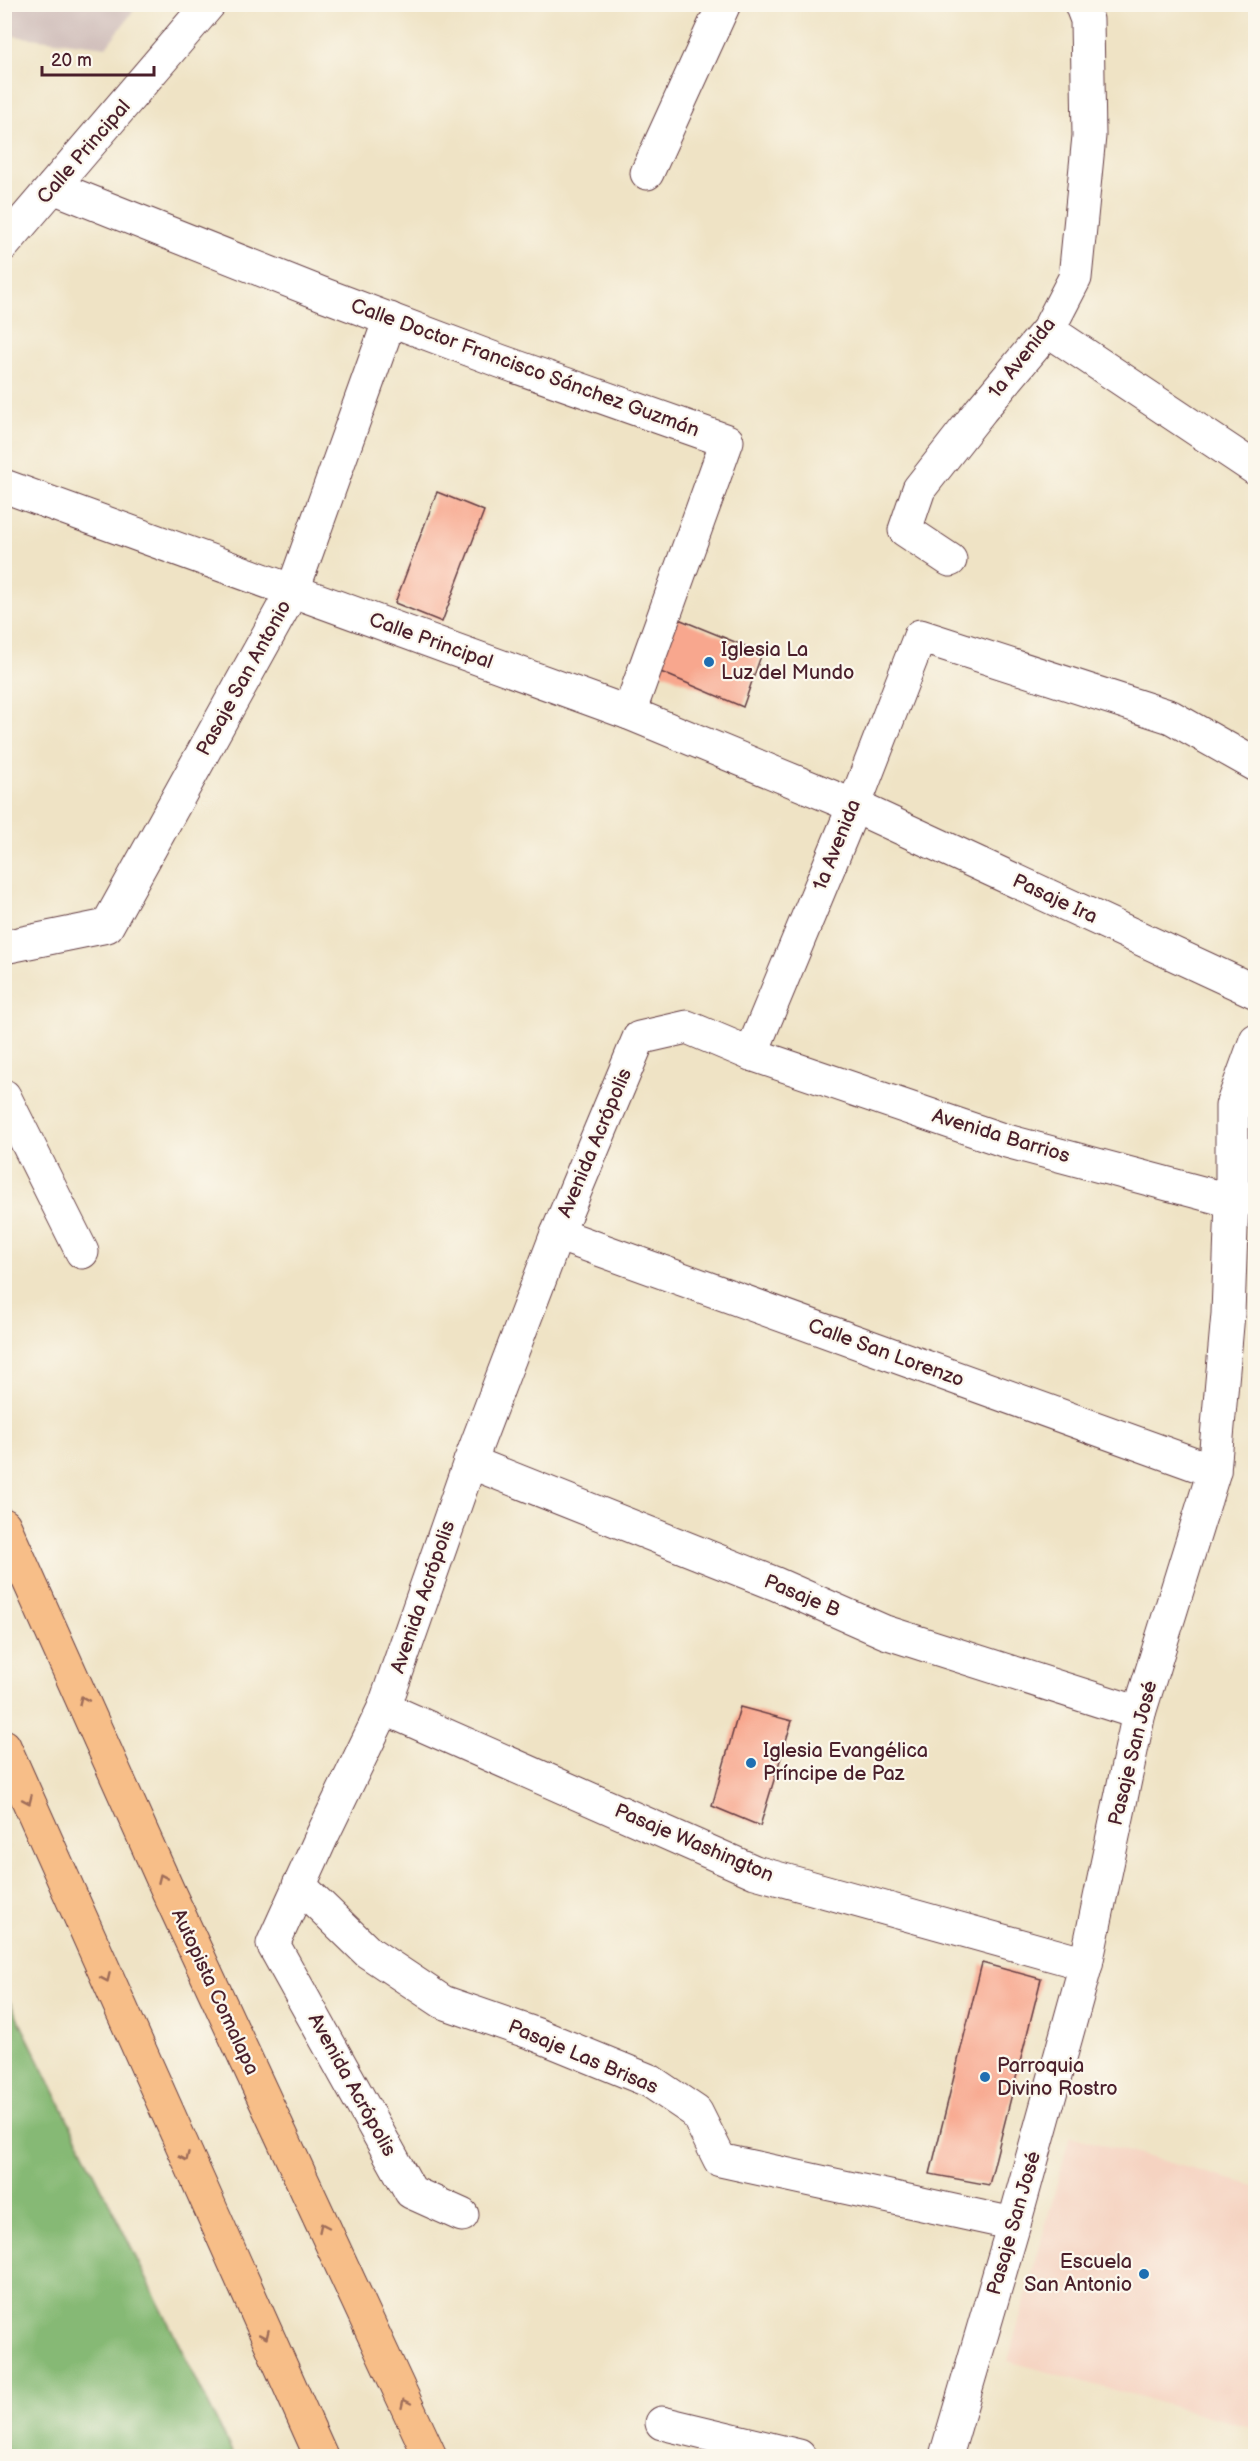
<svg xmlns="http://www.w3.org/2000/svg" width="1260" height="2461" font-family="'Balsamiq Sans',sans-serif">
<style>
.built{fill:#f5d3c1}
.industrial{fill:#d1c0bc}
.forest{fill:#86b974;stroke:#686c50;stroke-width:1.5}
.building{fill:#f8a78e}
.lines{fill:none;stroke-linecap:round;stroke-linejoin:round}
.minor-casing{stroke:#633c42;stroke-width:35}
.highway-casing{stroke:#633c42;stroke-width:35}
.minor{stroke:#fff;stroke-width:33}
.highway{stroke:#f7be88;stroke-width:33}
.oneway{stroke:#a06e5a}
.poi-dot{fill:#1f6fb2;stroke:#fbf7ec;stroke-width:2}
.labels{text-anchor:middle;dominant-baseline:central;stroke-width:4.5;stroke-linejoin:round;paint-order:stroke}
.street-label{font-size:20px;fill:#4a1f2b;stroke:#fbf7ec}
.poi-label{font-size:20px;fill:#4a1f2b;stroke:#fbf7ec;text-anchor:start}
</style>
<rect width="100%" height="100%" fill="#fbf7ec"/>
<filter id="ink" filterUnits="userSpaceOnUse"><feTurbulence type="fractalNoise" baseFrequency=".0167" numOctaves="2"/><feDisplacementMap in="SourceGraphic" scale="12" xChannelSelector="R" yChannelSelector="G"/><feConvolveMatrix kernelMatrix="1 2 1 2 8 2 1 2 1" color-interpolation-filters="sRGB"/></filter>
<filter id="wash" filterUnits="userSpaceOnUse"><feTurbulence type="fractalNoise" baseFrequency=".008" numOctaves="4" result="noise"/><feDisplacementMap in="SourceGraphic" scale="24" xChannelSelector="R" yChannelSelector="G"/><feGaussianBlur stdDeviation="1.35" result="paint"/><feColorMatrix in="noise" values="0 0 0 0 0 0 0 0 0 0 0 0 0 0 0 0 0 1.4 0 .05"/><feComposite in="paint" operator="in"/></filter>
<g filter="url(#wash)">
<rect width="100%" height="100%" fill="#efe3c5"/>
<!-- built -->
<path class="built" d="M1070,2136l185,50v243l-247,-68z"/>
<!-- industrial -->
<path class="industrial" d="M5,4h133v1l-32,42 -101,-12z"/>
<!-- forest -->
<path class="forest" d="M5,1992l229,464h-229z"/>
<g id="blocks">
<!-- building -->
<g class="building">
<path d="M437,492l47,19 -42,111 -47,-19z"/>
<path d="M676,618l86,35 -19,54 -87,-37z"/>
<path d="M740,1707l52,14 -32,105 -48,-20z"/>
<path d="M982,1963l59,16 -52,206 -59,-11z"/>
</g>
</g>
</g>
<g filter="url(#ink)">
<use href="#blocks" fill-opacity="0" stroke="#633c42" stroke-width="1.5"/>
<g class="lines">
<defs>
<g id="minor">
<path d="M647,173l77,-169"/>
<path d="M53,187l272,108 175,66 227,80 -98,272"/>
<path d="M4,244l205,-240"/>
<path d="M1048,330l208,139"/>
<path d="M4,486l625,227 225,93 402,186"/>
<path d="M950,560l-45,-30 14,-41 62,-79 67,-80 27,-52 14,-142 -2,-116 -6,-16"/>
<path d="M4,947l103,-21 186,-336 97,-271"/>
<path d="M751,1054l103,-248 66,-170 251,81 85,48"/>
<path d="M4,1096l78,156"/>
<path d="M557,1234l657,237"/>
<path d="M470,1462l306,122 109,48 254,81"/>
<path d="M384,1708l371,164 331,92"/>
<path d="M299,1885l69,67 75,50 92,32 115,47 46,31 24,48 294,64"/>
<path d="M462,2215l-51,-23 -138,-248 49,-108 62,-128 86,-246 87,-228 82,-196 48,-11 64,27 252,86 229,61 24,-4"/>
<path d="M662,2423l137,33"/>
<path d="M946,2456l68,-232 72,-260 53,-251 75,-242 14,-157 4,-113v-95l24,-66"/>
</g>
<g id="highway">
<path d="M4,1525l164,366 262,565"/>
<path d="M4,1746l317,710"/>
</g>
</defs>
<!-- minor casing -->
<use href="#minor" class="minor-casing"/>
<!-- highway casing -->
<use href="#highway" class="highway-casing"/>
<!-- minor -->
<use href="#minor" class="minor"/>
<!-- highway -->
<use href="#highway" class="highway"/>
</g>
<!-- one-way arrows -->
<defs><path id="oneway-chevron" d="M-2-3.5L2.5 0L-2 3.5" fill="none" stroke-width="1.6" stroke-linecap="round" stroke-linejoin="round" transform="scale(1.5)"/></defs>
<g class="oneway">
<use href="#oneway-chevron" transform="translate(83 1700) rotate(-114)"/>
<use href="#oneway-chevron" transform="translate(28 1800) rotate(66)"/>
<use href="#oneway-chevron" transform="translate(162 1878) rotate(-114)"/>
<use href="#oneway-chevron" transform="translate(106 1978) rotate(66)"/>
<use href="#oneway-chevron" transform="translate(185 2157) rotate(66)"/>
<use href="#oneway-chevron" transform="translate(323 2227) rotate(-115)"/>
<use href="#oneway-chevron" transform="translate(265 2335) rotate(66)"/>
<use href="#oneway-chevron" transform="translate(405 2403) rotate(-115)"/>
</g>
</g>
<!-- markers -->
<g class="poi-dot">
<circle cx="709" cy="662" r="6"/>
<circle cx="751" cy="1763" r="6"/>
<circle cx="985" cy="2077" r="6"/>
<circle cx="1144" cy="2274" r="6"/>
</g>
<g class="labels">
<!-- street labels -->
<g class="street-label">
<text transform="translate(84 152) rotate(-49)">Calle Principal</text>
<text transform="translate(1022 358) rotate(-52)">1a Avenida</text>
<text transform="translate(525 368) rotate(20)">Calle Doctor Francisco Sánchez Guzmán</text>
<text transform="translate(431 641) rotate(20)">Calle Principal</text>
<text transform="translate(244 678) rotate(-61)">Pasaje San Antonio</text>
<text transform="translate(837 845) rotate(-68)">1a Avenida</text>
<text transform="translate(1055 899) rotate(25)">Pasaje Ira</text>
<text transform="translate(1001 1136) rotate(17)">Avenida Barrios</text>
<text transform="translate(595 1143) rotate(-67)">Avenida Acrópolis</text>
<text transform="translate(886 1353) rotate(20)">Calle San Lorenzo</text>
<text transform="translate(802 1596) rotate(23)">Pasaje B</text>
<text transform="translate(423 1597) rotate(-71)">Avenida Acrópolis</text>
<text transform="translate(1133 1753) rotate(-76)">Pasaje San José</text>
<text transform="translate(694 1843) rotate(23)">Pasaje Washington</text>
<text transform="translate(215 1992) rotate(65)">Autopista Comalapa</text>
<text transform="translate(583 2057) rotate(23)">Pasaje Las Brisas</text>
<text transform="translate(352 2085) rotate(61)">Avenida Acrópolis</text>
<text transform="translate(1014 2223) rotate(-74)">Pasaje San José</text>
</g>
<!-- poi labels -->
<g class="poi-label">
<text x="721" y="650">Iglesia La<tspan x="721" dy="23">Luz del Mundo</tspan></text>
<text x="763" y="1751">Iglesia Evangélica<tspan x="763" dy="23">Príncipe de Paz</tspan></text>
<text x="997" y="2066">Parroquia<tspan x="997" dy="23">Divino Rostro</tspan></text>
<text x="1132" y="2262" text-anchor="end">Escuela<tspan x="1132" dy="23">San Antonio</tspan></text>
</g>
</g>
<!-- margin -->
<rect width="1260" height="2461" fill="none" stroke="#fbf7ec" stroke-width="24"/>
<!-- scale -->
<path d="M42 66v9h112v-9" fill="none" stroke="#4a1f2b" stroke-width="3"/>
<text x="51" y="66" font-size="18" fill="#4a1f2b" stroke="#fbf7ec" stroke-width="4.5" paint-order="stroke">20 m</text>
</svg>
